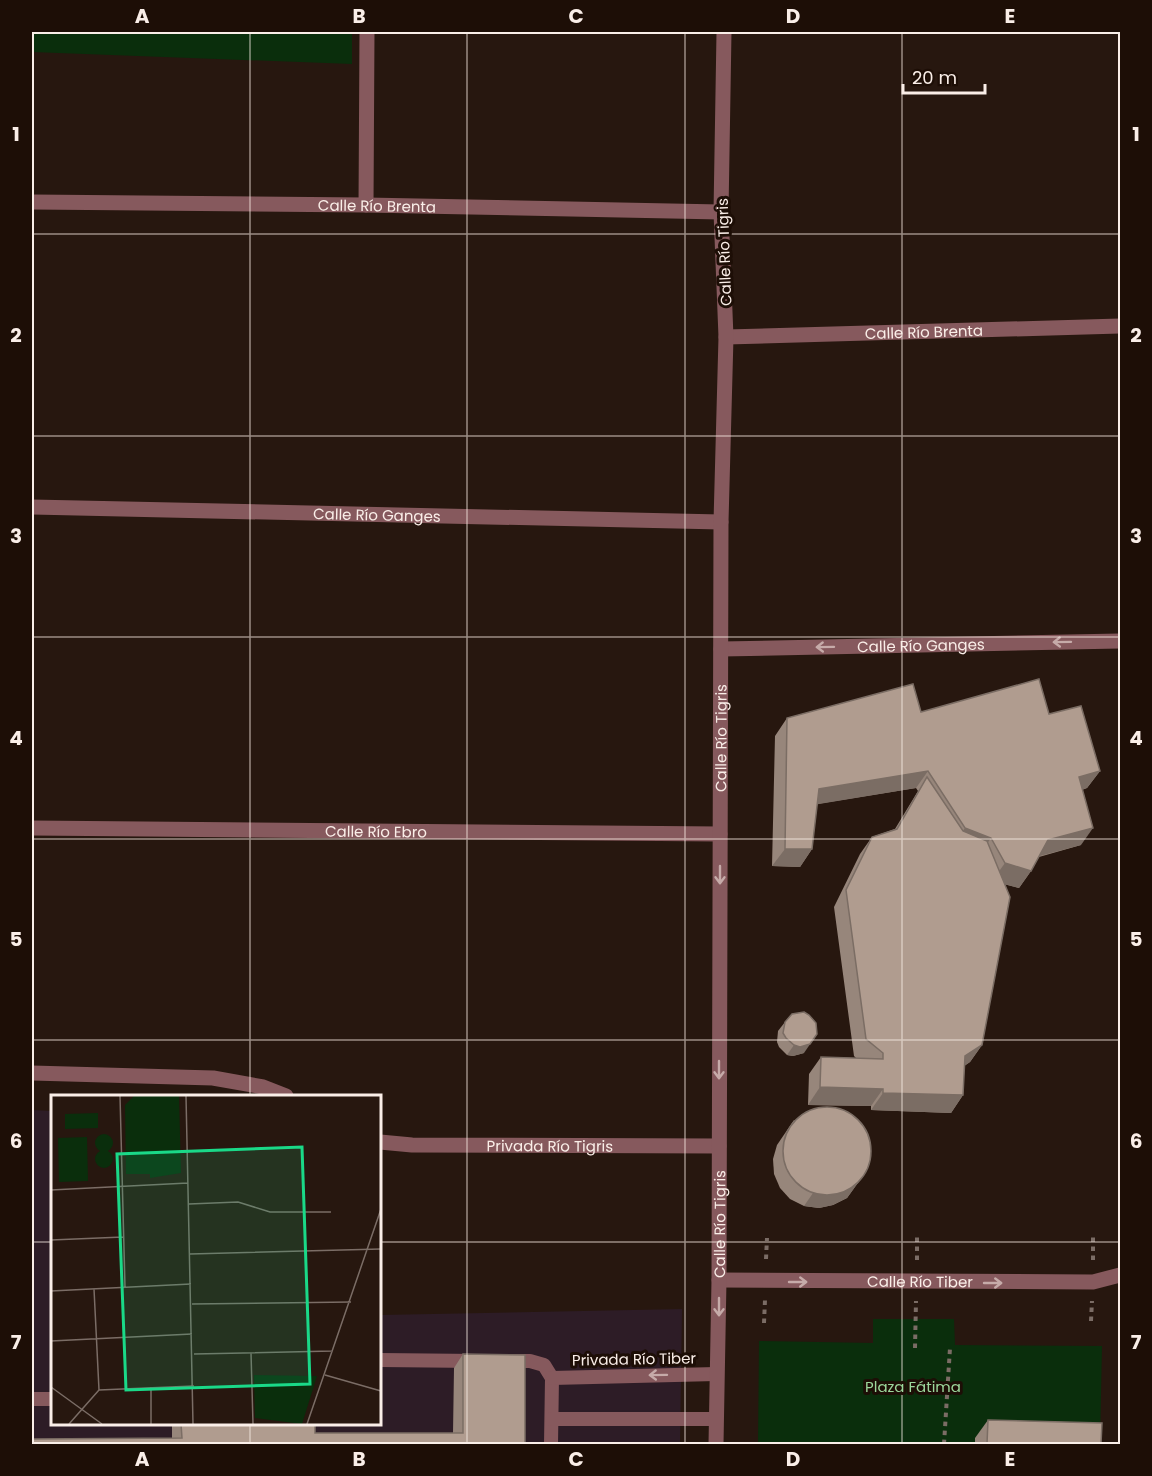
<svg xmlns="http://www.w3.org/2000/svg" width="1152" height="1476" font-family="Poppins,sans-serif">
<style>
.education{fill:#2d1c26}
.green{fill:#0a2e0c}
.lines{fill:none;stroke-linecap:round;stroke-linejoin:round}
.path{stroke:#7b6c65;stroke-width:4;stroke-dasharray:4.5 4.5;stroke-linecap:butt}
.lane{stroke:#86595d;stroke-width:14}
.street{stroke:#86595d;stroke-width:15}
.wall{fill:#97867b}
.shaded-wall{fill:#7b6d64}
.building{fill:#b09c8f;stroke:#7b6d64;stroke-width:1.5}
.oneway{stroke:#c6aba9}
.grid{fill:none;stroke:#faeee8;stroke-width:1.5;stroke-opacity:0.55}
.labels{text-anchor:middle;dominant-baseline:central;stroke-width:6;stroke-linejoin:round;paint-order:stroke}
.street-label{font-size:15px;fill:#faeee8;stroke:#1d0e06}
.park-label{font-size:15px;fill:#9cd79b;stroke:#1d0e06}
.inset-road{fill:none;stroke:#7b6d66;stroke-width:1.5}
.view{fill:#1ad988;fill-opacity:0.15;stroke:#1ad988;stroke-width:3}
.inset-edge{fill:none;stroke:#faeee8;stroke-width:3}
.neatline{fill:none;stroke:#faeee8;stroke-width:2}
.grid-label{font-size:20px;text-anchor:middle;font-weight:bold;fill:#faeee8}
</style>
<rect width="100%" height="100%" fill="#27170f"/>
<!-- education -->
<path class="education" d="M32,1110l20,1v313h328v-109l302,-6 -2,135h-648z"/>
<!-- green -->
<g class="green">
<path d="M32,32h320v32l-320,-12z"/>
<path d="M873,1319h81l1,26 147,1 -2,98h-342l1,-103 114,2z"/>
</g>
<g class="lines">
<!-- path -->
<g class="path">
<path d="M766,1259l1,-21"/>
<path d="M917,1260v-25"/>
<path d="M1093,1260v-27"/>
<path d="M1091,1321l1,-20"/>
<path d="M764,1323l1,-23"/>
<path d="M915,1348l1,-47"/>
<path d="M944,1444l6,-96"/>
</g>
<!-- lane -->
<g class="lane">
<path d="M380,1360l97,1"/>
<path d="M508,1361h22l14,4 8,13 -1,66"/>
<path d="M552,1378l164,-4"/>
<path d="M32,1399h20"/>
<path d="M552,1419h164"/>
</g>
<!-- street -->
<g class="street">
<path id="s1" d="M32,202l334,3 355,7"/>
<path d="M366,205l1,-173"/>
<path id="s2" d="M726,337l394,-11"/>
<path id="s3" d="M32,507l689,15"/>
<path id="s4" d="M721,649l399,-8"/>
<path id="s5" d="M32,828l688,6"/>
<path d="M32,1073l181,5 50,9 23,9"/>
<path id="s6" d="M380,1142l32,3 307,1"/>
<path id="s7" d="M719,1280l374,2 27,-7"/>
<path id="s8" d="M716,1444l3,-164 2,-758 5,-185 -5,-125 3,-180"/>
</g>
</g>
<!-- wall -->
<g class="wall">
<path d="M921,712l128,2 51,57 -13,17 -5,2 -1,55 -42,12 -8,14 -12,17 -15,-4 -22,161 -12,17 -6,4 -1,29 -12,18 -80,-3v-4l-63,-1 1,-31 12,-17 35,1 -2,-2 -20,-149 26,-53 12,-17 23,-8 23,-38 -2,-3 -99,16 -5,45 -12,18 -28,-1 3,-130 12,-18z"/>
<path d="M785,1022l19,31 -11,3 -6,-1 -8,-8 -2,-5 1,-11z"/>
<path d="M794,1120l71,53 -18,25 -14,7 -14,3 -15,-2 -14,-7 -10,-11 -6,-14 -1,-15 4,-14z"/>
<path d="M463,1354l62,90 -353,-6v-14h143v9h138l1,-65z"/>
<path d="M988,1420l113,24h-126v-6z"/>
</g>
<!-- shaded-wall -->
<g class="shaded-wall">
<path d="M928,771l-12,17 -109,18 12,-17z"/>
<path d="M1100,771l-13,17 -20,6 12,-17z"/>
<path d="M965,828l26,10 -12,17 -26,-10z"/>
<path d="M1093,828l-12,17 -45,12 12,-17z"/>
<path d="M785,849h27l-12,18 -28,-1z"/>
<path d="M1005,863l26,8 -12,17 -27,-7z"/>
<path d="M817,1034l-13,19 -11,3 -6,-1 7,-10z"/>
<path d="M982,1045l-12,17 -17,12 12,-18z"/>
<path d="M820,1087l63,2 -12,17 -63,-1z"/>
<path d="M883,1093l80,2 -12,18 -80,-3z"/>
<path d="M865,1173l-18,25 -14,7 -14,3 -15,-2 9,-13z"/>
</g>
<!-- building -->
<g class="building">
<path d="M1039,679l10,35 32,-8 19,65 -21,6 14,51 -45,12 -17,31 -26,-8 -14,-25 -26,-10 -37,-57 -109,18 -7,60h-27l2,-131 126,-34 8,28z"/>
<path d="M927,777l36,54 24,10 23,56 -28,148 -17,11 -2,39 -80,-2v-4l-63,-2 1,-30 62,2v-6l-17,-14 -20,-149 26,-53 25,-8z"/>
<path d="M804,1012l5,3 7,8 1,11 -7,10 -10,3 -6,-2 -8,-7 -3,-5 2,-11 7,-8z"/>
<circle cx="827" cy="1151" r="44"/>
<path d="M463,1354l62,1v89h-493v-5l150,-1 -1,-14h134v9h148z"/>
<path d="M988,1420l114,3 -1,21h-114z"/>
</g>
<!-- one-way arrows -->
<defs><path id="oneway-shaft" d="M-6 0H5M1.5-3L5.5 0L1.5 3" fill="none" stroke-width="1.6" stroke-linecap="round" stroke-linejoin="round" transform="scale(1.5)"/></defs>
<g class="oneway">
<use href="#oneway-shaft" transform="translate(1062 642) rotate(179)"/>
<use href="#oneway-shaft" transform="translate(825 647) rotate(179)"/>
<use href="#oneway-shaft" transform="translate(720 875) rotate(90)"/>
<use href="#oneway-shaft" transform="translate(719 1070) rotate(90)"/>
<use href="#oneway-shaft" transform="translate(798 1282)"/>
<use href="#oneway-shaft" transform="translate(993 1283)"/>
<use href="#oneway-shaft" transform="translate(719 1307) rotate(90)"/>
<use href="#oneway-shaft" transform="translate(658 1375) rotate(179)"/>
</g>
<!-- grid -->
<path class="grid" d="M250,32v1064M467,32v1412M685,32v1412M902,32v1412M32,234h1088M32,436h1088M32,637h1088M32,839h1088M32,1040h1088M32,1242h20M380,1242h740M250,1424v20"/>
<g class="labels">
<!-- street labels -->
<g class="street-label">
<text stroke="none"><textPath href="#s1" startOffset="345">Calle Río Brenta</textPath></text>
<text transform="translate(724 252) rotate(-92)">Calle Río Tigris</text>
<text stroke="none"><textPath href="#s2" startOffset="198">Calle Río Brenta</textPath></text>
<text stroke="none"><textPath href="#s3" startOffset="345">Calle Río Ganges</textPath></text>
<text stroke="none"><textPath href="#s4" startOffset="200">Calle Río Ganges</textPath></text>
<text stroke="none"><textPath href="#s8" startOffset="706">Calle Río Tigris</textPath></text>
<text stroke="none"><textPath href="#s5" startOffset="344">Calle Río Ebro</textPath></text>
<text stroke="none"><textPath href="#s6" startOffset="170">Privada Río Tigris</textPath></text>
<text stroke="none"><textPath href="#s8" startOffset="220">Calle Río Tigris</textPath></text>
<text stroke="none"><textPath href="#s7" startOffset="201">Calle Río Tiber</textPath></text>
<text transform="translate(634 1359) rotate(-1)">Privada Río Tiber</text>
</g>
<!-- park labels -->
<g class="park-label">
<text x="913" y="1386">Plaza Fátima</text>
</g>
</g>
<!-- overview -->
<g transform="translate(51 1095)">
<rect width="330" height="330" fill="#27170f"/>
<path d="M83,1h45l2,77 -31,5v-4h-24l-1,-69zM47,18v15l-33,1v-15zM44 48a9 9 0 1 1 18 0a9 9 0 1 1-18 0ZM36,42l1,44 -29,1 -1,-44zM44 64a9 9 0 1 1 18 0a9 9 0 1 1-18 0ZM203,280l63,1 -15,48 -47,-6z" fill="#0a2e0c"/>
<path class="inset-road" d="M69,1l5,191M135,1l7,328M0,95l137,-7M138,109l49,-2 32,10h61M0,145l72,-3M139,159l191,-5M43,194l5,101M0,196l140,-7M141,209l159,-2M0,246l141,-7M200,258l2,71M143,259l139,-3M274,280l56,16M0,292l51,37M100,292v37M48,295l95,-4M18,329l30,-34M256,329l74,-215"/>
<path class="view" d="M251,52l8,237 -184,6 -9,-236z"/>
<rect width="330" height="330" class="inset-edge"/>
</g>
<!-- border -->
<rect width="1152" height="1476" fill="none" stroke="#1d0e06" stroke-width="66"/>
<!-- scale -->
<path d="M903 84v9h82v-9" fill="none" stroke="#faeee8" stroke-width="3"/>
<text x="912" y="84" font-size="18" fill="#faeee8" stroke="#1d0e06" stroke-width="4.5" paint-order="stroke">20 m</text>
<rect x="33" y="33" width="1086" height="1410" class="neatline"/>
<g class="grid-label">
<text x="142" y="23">A</text>
<text x="359" y="23">B</text>
<text x="576" y="23">C</text>
<text x="793" y="23">D</text>
<text x="1010" y="23">E</text>
<text x="16" y="141">1</text>
<text x="1136" y="141">1</text>
<text x="16" y="342">2</text>
<text x="1136" y="342">2</text>
<text x="16" y="543">3</text>
<text x="1136" y="543">3</text>
<text x="16" y="745">4</text>
<text x="1136" y="745">4</text>
<text x="16" y="946">5</text>
<text x="1136" y="946">5</text>
<text x="16" y="1148">6</text>
<text x="1136" y="1148">6</text>
<text x="16" y="1349">7</text>
<text x="1136" y="1349">7</text>
<text x="142" y="1466">A</text>
<text x="359" y="1466">B</text>
<text x="576" y="1466">C</text>
<text x="793" y="1466">D</text>
<text x="1010" y="1466">E</text>
</g>
</svg>
